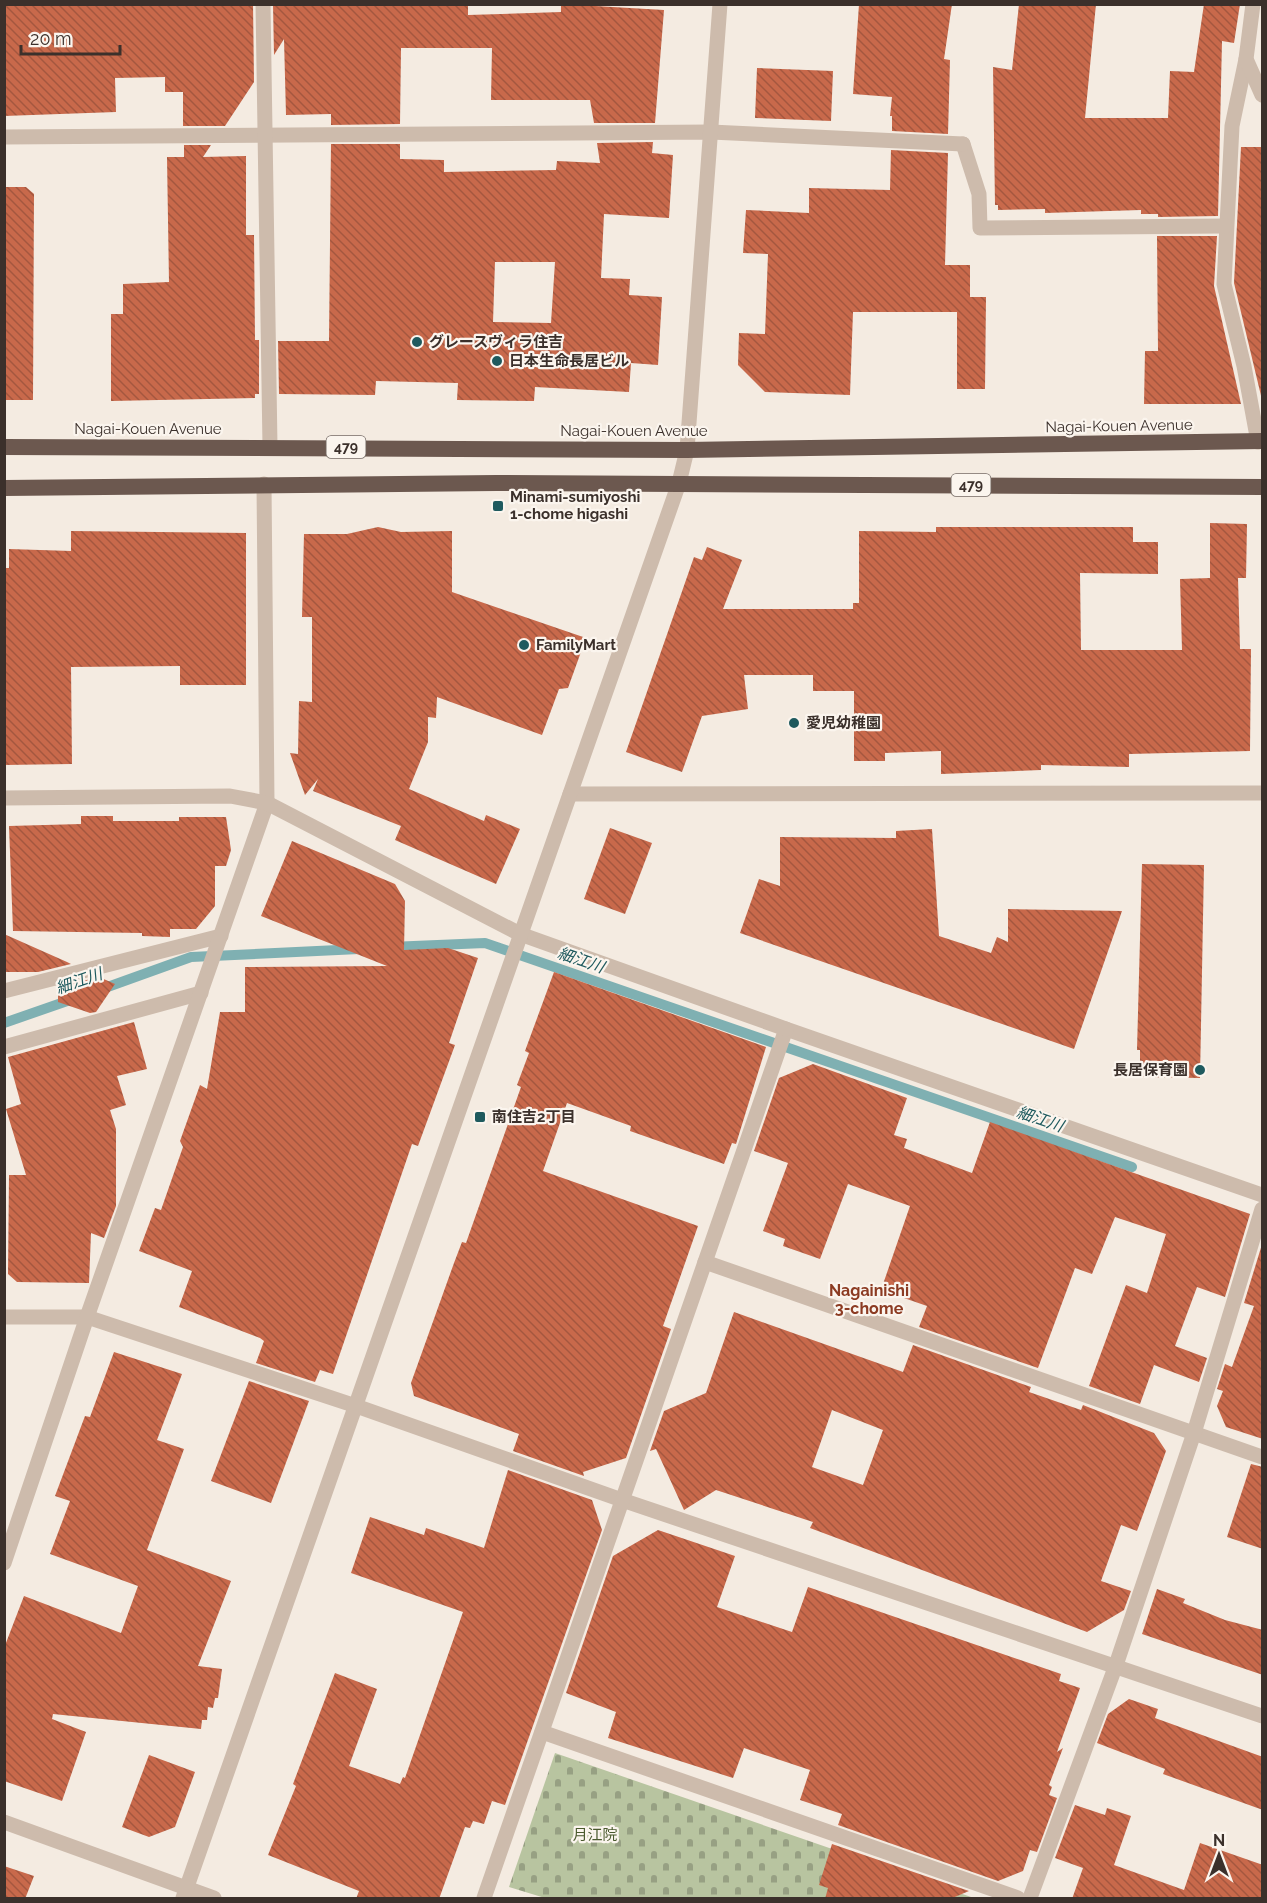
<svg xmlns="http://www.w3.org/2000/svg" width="1267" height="1903" font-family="Raleway,'Noto Sans JP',sans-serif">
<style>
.cemetery{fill:url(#cemetery-stones)}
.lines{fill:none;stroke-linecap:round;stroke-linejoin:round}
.stream{stroke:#7fb0b2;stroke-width:10}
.building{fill:url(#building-back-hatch);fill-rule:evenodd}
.service{stroke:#cdbbac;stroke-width:15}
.minor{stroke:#cdbbac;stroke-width:15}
.tertiary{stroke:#cdbbac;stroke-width:15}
.trunk{stroke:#6c584f;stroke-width:16}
.poi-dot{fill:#1f5a5e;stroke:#fbf5ee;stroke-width:2}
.labels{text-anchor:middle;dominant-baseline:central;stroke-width:4.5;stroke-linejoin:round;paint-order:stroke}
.shield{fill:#fbf5ee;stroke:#756b66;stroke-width:1.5}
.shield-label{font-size:14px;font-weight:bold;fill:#3b302b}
.poi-label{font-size:15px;font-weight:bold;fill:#3b302b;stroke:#fbf5ee;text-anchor:start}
.street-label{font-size:15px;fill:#3b302b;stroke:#fbf5ee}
.park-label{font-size:15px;fill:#4a5a2e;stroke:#fbf5ee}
.water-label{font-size:16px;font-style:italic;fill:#1f5a5e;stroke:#fbf5ee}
.neighbourhood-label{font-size:16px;font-weight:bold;fill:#8c3b22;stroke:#fbf5ee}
</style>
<defs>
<pattern id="cemetery-stones" width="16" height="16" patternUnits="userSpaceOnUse" patternTransform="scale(1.5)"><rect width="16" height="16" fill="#b8c4a0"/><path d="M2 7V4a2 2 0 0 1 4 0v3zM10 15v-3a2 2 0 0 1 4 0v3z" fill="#97a083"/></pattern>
<pattern id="building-back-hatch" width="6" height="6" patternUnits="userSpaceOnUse" patternTransform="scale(1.5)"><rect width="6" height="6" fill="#c8694b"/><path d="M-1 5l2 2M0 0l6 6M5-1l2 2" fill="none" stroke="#a4573f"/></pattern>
</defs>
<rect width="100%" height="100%" fill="#f4ebe1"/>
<!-- cemetery -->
<path class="cemetery" d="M555,1753l419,145h-429l-36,-11z"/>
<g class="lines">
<!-- stream -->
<g class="stream">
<path d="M390,947l95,-4 647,224"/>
<path d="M102,989l89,-32 168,-8"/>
<path d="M4,1023l69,-24"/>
</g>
</g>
<!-- building -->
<g class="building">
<path d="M4,4h249l1,78 -29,44h-42v-34h-18v-15l-50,1 1,34 -112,4z"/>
<path d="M273,4h195v11l93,-3v-8l103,6 -9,113h-61l-4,-23h-99l1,-52h-91l-1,76 -69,1v-11l-45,1 -2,-76 -10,16z"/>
<path d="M859,4h93l-8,55 6,1 -2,74 -56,-3v-15h-2l2,-19 -39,-3z"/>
<path d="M1019,4h77l-11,114h83l2,-47 24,1 10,-68h36l-6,39 -12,-2 -4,175 -60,1v-3h-17v-4l-96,3v-4l-47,1v-5h-3l-2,-138 19,3z"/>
<path d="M757,68l76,3 -2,50 -76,-3z"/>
<path d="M653,142l-1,11 21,2 -4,63 -65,-4 -3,64 29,1 -1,16 33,2 -4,68 -27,-2 -2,29 -94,-5 -1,14 -77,-1 1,-17 -82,-2 -1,14 -96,-1 -1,-53h51l2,-197h69v15l44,1v12l112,-2 1,-9 43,2 -3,-20zM495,262h60l-4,61 -58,-1z"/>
<path d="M184,145h27l-8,12 43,-1v79h8l1,105h4v54h-4v4l-144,3v-87h12v-30l46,-2 -2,-125h17z"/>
<path d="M1241,147h21l1,257 -29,-121z"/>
<path d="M891,150l57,3 -3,112h25v32h16l-1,92h-28v-77h-104l-3,83 -85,-3 -27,-27 1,-32 26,1 3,-80 -25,-1 3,-43 63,3v-25l81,2z"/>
<path d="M4,187h22l8,7 -1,206h-29z"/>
<path d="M1157,236h60l-3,50 27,118h-97l1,-53h13z"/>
<path d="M1210,523l37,1 -1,54h-8l2,71h11l-1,102 -121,3v13l-88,-2v5l-100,4v-23l-56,2v8h-31v-70h-41v-16h-69l4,34 -46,7 -20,56 -56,-20 68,-195 8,3 5,-13 35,13 -19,49h130v-6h6v-72l77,1v-5h197v15h25v32l-78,-1 1,77h101l-2,-71 30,-1z"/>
<path d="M378,527l23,5 51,-1v61l134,46 -18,50 -9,1 -17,46 -105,-38 -1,21 -8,-1v25l-19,47 75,32 2,-6 34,14 -24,55 -101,-44 6,-14 -88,-35 5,-12 -13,16 -15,-42 8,1 1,-53 13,1v-85h-10l2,-83h43z"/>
<path d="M71,531l175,2v152h-66v-19l-109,1 1,97 -68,1v-197h5v-19l62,2z"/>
<path d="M81,816h32v5h66v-4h47l5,33 -5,16h-11v40l-19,23h-26v8l-28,-1v-3l-129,-2 -4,-105 72,-2z"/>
<path d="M610,828l42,15 -27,71 -41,-15z"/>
<path d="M932,829l7,107 52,17 6,-16 11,5v-33l114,2 -48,138 -334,-116 19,-54 21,7v-49l116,1v-7z"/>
<path d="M292,841l103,43 10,17 -1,49 44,-2 30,10 -29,85 6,2 -37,101 -6,-2 -79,230 -13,-4 -5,12 -59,-19 8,-22 -4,-3 -81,-31 13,-36 -53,-20 16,-43 6,2 22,-63 -3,-6 20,-56 7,4 13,-77h25v-45l142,-1 -126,-50z"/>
<path d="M1142,864l62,1 -4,213 -60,-1v-27h-3z"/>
<path d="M4,934l63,28 4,2 -33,8h-34z"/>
<path d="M554,972l212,75 -30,97 -4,-1 -8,21 -94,-33 1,-5 -64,-23 -24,68 155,55 -35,100 8,3 -45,129 -43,14 1,4 -71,-25 6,-17 -105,-38 -3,-13 43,-120 8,-21 4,1 55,-156 -4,-2 12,-32 -4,-2z"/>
<path d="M99,977l16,7 -19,28 -6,1 -32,-11v-15z"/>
<path d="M134,1022l13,47 -30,7 9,29 -16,5 6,19v77l-12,32 -13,-5 -2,50 -72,-1 -9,-8 1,-99h17l-20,-66 15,-5 -13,-47z"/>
<path d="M813,1064l94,34 -13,37 13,4 -3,9 68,25 18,-51 260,92 -25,83 -28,-10 -22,59 32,12 -8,24 -45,-17 -14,39 -51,-18 37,-101 21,8 19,-59 -51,-17 -23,57 -17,-6 -37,100 -119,-41 8,-21 -46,-16 29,-84 -62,-22 -28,75 -37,-13 2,-7 -22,-8 25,-68 -34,-12 25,-73z"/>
<path d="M1263,1241v198l-37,-12 -9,-21 6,-15 -6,-2 8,-25 7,3 22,-61 -10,-3z"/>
<path d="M734,1312l169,60 10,-27 118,42 -2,5 52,18 2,-5 71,28 12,18 -29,80 -16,-6 -20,56 30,10 -7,19 -37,22 -277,-104 3,-6 -97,-32 -32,20 -28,-61 -6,2 14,-40 42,-18zM832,1410l51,20 -20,55 -51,-18z"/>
<path d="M114,1352l68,22 -25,66 27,9 -37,101 84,31 -33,85 24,3 -4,29h-3l-2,10 -5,-1 -1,13h-5l-1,9 -148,-15 -1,5 34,13 -24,69 -58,-20v-133l20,-52 97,37 17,-47 -88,-32 20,-53 -15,-5 30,-80 5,1z"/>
<path d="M249,1381l60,20 -38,102 -60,-22z"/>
<path d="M1251,1464l12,3v82l-36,-12z"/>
<path d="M508,1470l84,30 10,30 -55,156 -42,119 -13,-4 -8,23 -11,-3 -3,7 -5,-1 -26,72h-83l3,-8 -91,-36 28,-69 -3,-2 42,-111 42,16 -28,77 51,18 3,-7 2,1 58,-166 -112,-39 19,-56 54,18 2,-7 58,20z"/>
<path d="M658,1530l77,26 -18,51 75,25 16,-45 253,87 -2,7 21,7 -23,64 6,-4 -14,37 3,2 -3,8 8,3 -20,54 -7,-2 -7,21 -25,10 -160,-56 4,-11 -42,-14 10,-30 -66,-22 -11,30 -125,-40 8,-26 -50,-19 47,-137z"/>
<path d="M1157,1589l28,10 -2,4 42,17 38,10v45l-121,-41z"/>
<path d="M1129,1699l29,10 -3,9 108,39v53l-100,-36 2,-5 -68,-26 11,-29z"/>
<path d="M149,1755l46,17 -20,55 -26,10 -27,-10z"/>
<path d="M1075,1805l30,10 2,-7 24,8 -17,49 70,25 16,-47 63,22v34h-191l11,-31 -28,-10z"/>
<path d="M832,1844l137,47 -19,8h-125l3,-11 -9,-3z"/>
<path d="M4,1866l30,10 -9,23h-21z"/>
</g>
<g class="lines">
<!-- service -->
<g class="service">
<path d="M1246,59l-14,67 -8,158 20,82 14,76"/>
<path d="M963,144l16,50 1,34 245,-2"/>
</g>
<!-- minor -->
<g class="minor">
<path d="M1253,4l-7,55 16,36"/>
<path d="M4,137l707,-5 252,12"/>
<path d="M4,991l217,-55"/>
<path d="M4,1047l197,-54"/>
<path d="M705,1262l557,195"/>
<path d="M4,1317h83l269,89 266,94 640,216"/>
<path d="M4,1563l83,-246 180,-514 -3,-319"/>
<path d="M542,1732l476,166"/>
<path d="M484,1898l302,-869 476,166"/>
</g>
<!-- tertiary -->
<g class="tertiary">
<path d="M263,4l7,442"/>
<path d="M570,794l692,-1"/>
<path d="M4,798l226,-2 37,7 253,131 266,95"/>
<path d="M4,1822l210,76"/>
<path d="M183,1898l496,-1415 8,-33 33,-446"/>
<path d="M1030,1898l86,-233 78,-232 68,-224"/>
</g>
<!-- trunk -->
<g class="trunk">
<path d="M4,447l683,3 575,-9"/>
<path d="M4,488l492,-5 766,4"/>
</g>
</g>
<!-- markers -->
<g class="poi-dot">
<circle cx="417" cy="342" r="6"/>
<circle cx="497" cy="361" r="6"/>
<rect x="492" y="500" width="12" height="12" rx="3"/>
<circle cx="524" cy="645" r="6"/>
<circle cx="794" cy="723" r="6"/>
<circle cx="1200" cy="1070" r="6"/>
<rect x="474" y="1111" width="12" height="12" rx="3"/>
</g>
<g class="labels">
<!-- shield labels -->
<g class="shield">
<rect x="326.5" y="436" width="39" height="22" rx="4.5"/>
<rect x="951.5" y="474" width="39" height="22" rx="4.5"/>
</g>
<g class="shield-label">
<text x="346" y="447">479</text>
<text x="971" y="485">479</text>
</g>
<!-- poi labels -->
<g class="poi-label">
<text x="429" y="342">グレースヴィラ住吉</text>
<text x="509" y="361">日本生命長居ビル</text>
<text x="510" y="497">Minami-sumiyoshi<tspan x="510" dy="17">1-chome higashi</tspan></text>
<text x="536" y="645">FamilyMart</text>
<text x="806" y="723">愛児幼稚園</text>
<text x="1188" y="1070" text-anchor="end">長居保育園</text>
<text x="492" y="1117">南住吉2丁目</text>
</g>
<!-- street labels -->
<g class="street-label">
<text transform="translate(1119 426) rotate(-1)">Nagai-Kouen Avenue</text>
<text x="148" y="429">Nagai-Kouen Avenue</text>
<text x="634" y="431">Nagai-Kouen Avenue</text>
</g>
<!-- park labels -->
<g class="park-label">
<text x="595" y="1835">月江院</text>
</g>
<!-- water labels -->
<g class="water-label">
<text transform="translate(581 960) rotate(19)">細江川</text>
<text transform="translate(79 981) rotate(-19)">細江川</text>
<text transform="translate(1040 1119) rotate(19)">細江川</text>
</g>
<!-- neighbourhood labels -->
<g class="neighbourhood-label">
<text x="869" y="1290">Nagainishi<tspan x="869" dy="18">3-chome</tspan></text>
</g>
</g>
<!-- border -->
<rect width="1267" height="1903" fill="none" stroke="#3b302b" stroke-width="12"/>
<!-- north arrow -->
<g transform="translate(1219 1855)" stroke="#fbf5ee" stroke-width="4.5" paint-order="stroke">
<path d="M0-4.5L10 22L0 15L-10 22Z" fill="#3b302b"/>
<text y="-9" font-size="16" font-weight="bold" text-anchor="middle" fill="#3b302b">N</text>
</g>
<!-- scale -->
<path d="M21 45v9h99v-9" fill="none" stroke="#3b302b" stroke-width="3"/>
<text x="30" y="45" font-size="18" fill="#3b302b" stroke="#fbf5ee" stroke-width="4.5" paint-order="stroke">20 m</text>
</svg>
